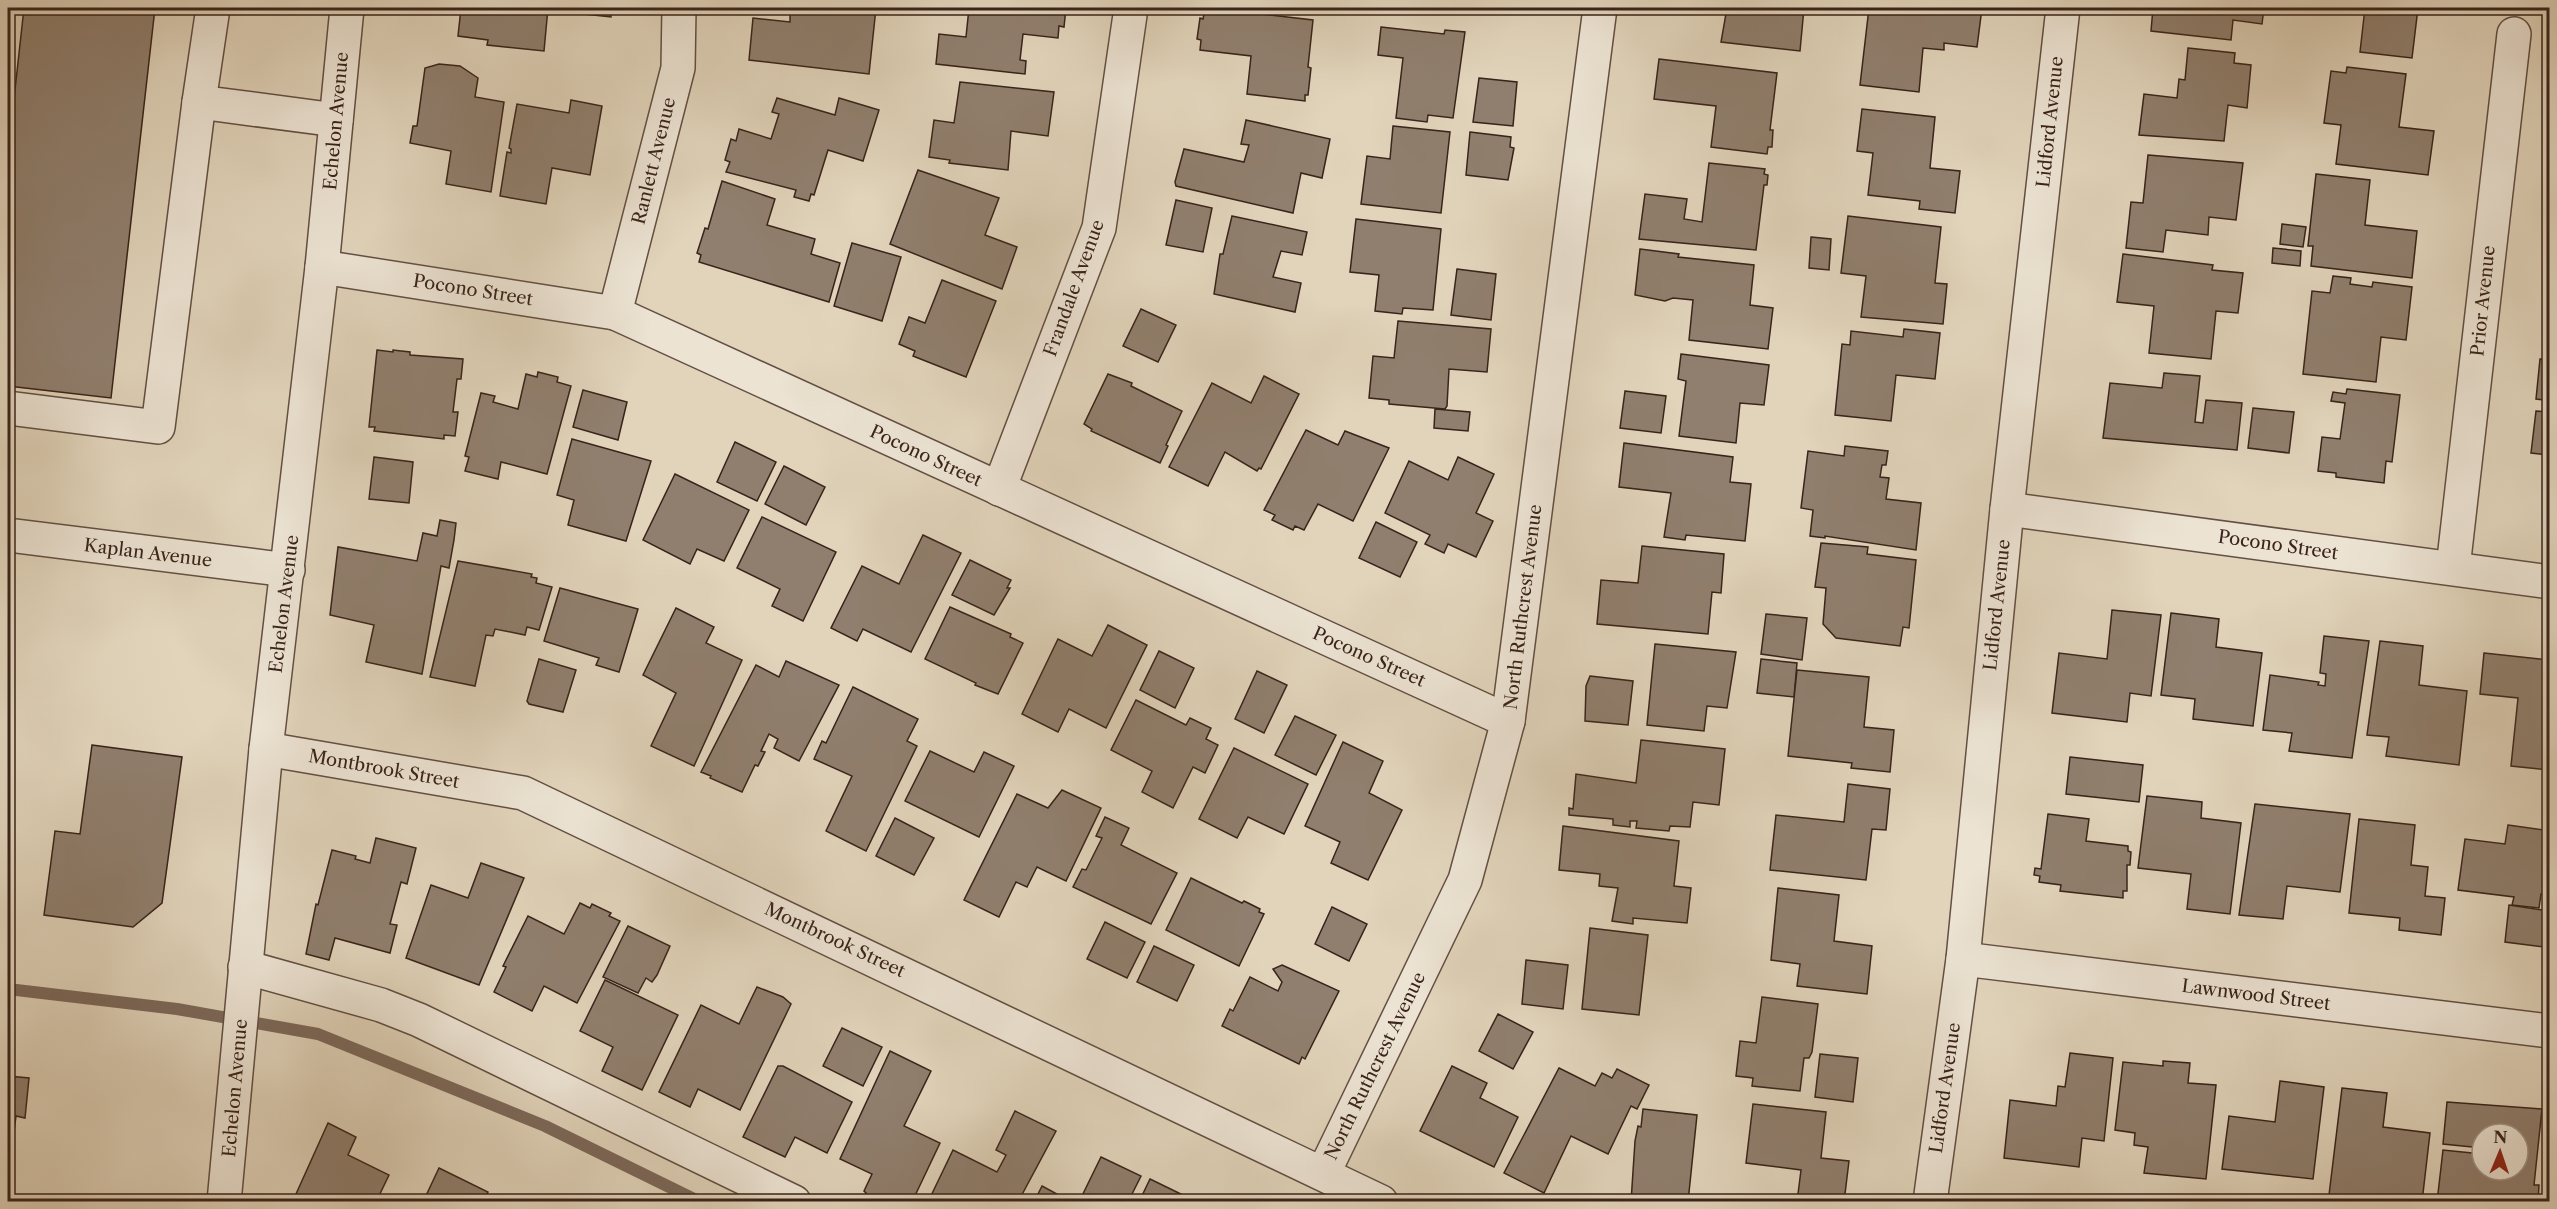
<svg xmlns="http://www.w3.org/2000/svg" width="2557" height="1209" font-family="'Libre Caslon Text',serif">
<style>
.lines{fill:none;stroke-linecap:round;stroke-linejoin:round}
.stream{stroke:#7c695b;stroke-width:12}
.building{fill:#907f6e;stroke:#39231b;stroke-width:1.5}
.minor-casing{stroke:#634f43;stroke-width:36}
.minor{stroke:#ece3d3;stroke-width:33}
.labels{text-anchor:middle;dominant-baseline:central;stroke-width:4.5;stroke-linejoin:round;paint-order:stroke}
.street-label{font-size:18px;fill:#39231b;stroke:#ece3d3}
</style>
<rect width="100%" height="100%" fill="#e1d4bb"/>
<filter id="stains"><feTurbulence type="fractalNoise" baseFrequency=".00333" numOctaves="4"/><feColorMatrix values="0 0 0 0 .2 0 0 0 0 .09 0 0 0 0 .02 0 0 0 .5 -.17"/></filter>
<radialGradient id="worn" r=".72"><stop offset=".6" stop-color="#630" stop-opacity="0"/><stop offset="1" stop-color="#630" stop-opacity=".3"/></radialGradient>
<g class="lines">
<!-- stream -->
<path class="stream" d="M8,989l169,20 141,25 227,92 155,76"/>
</g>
<!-- building -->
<g class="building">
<path d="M24,8h131l-44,390 -103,-12v-233z"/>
<path d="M461,8h87l-4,43 -57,-6 1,-5 -30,-4z"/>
<path d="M565,8h45l1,9 -46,-5z"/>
<path d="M790,8h86l-7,66 -120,-14 4,-42 37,4z"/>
<path d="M969,8h97l-2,19 -5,-1 -1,12 -35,-4 -3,26 6,1 -1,13 -89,-10 3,-30 27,3z"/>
<path d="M1205,8l57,2v4l51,6 -5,47 3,1 -3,27h-3v6l-58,-7 4,-38 -51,-6 1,-10 -4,-1 3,-21 3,1z"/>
<path d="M1424,8h42v4z"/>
<path d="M1727,8h77l-4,43 -79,-9z"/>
<path d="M1869,8h113l-5,39 -33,-4v7l-21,-2 -4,44 -59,-7z"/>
<path d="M2153,8h111l-2,16 -29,-4 -2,20 -80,-9z"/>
<path d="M2365,8h53l-6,50 -52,-6z"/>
<path d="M1381,27l63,7 1,-4 20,2 -12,86 -25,-3 -1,7 -31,-4 7,-60 -25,-3z"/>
<path d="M2188,48l47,5 -1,10 17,2 -4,43 -19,-3 -4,36 -85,-6 5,-41 33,4 2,-19 6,1z"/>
<path d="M1659,59l118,14 -7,57h3l-1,17h-4l-1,7 -56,-7 5,-41 -62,-7z"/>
<path d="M439,64l21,2 18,12 -3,19 29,5 -13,90 -45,-8 5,-33 -41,-8 3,-17h4l8,-58z"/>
<path d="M2347,67l59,7 -7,53 35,4 -6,44 -92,-11 5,-39 -17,-2 7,-52 15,2z"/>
<path d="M1479,78l38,4 -4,44 -40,-4z"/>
<path d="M960,82l94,10 -6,44 -37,-5 -3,39 -59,-7 1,-3 -21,-3 5,-37 20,3z"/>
<path d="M777,98l58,17 4,-17 40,12 -16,51 -35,-11 -14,45 -3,-1 -2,7 -15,-4 2,-7 -70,-18 4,-10 -5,-2 6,-21 5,2 3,-12 32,10 8,-25 -7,-2z"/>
<path d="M571,100l31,6 -12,69 -38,-7 -6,36 -46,-8 7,-44 4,1v-4l-2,-1 8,-44 52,9z"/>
<path d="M1862,109l73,8 -5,51 30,3 -5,42 -36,-4 1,-8 -52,-6 5,-42 -16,-2z"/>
<path d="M1246,120l84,19 -8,39 -21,-5 -8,40 -117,-27 -1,-4 9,-33 60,13 5,-17 -8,-1z"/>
<path d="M1393,126l57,6 -9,81 -80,-9 6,-48 23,3z"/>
<path d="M1470,132l41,5 -1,10 4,1 -6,32 -42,-5z"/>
<path d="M2148,155l95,8 -7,57 -27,-3 -1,18 -42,-5 -3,22 -37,-4 5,-46 12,1z"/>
<path d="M1709,163l56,6 -1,5 4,1 -1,10h-3l-8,65 -117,-11 6,-45 42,5 -3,20 18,3z"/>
<path d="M918,170l81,28 -14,37 32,12 -15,42 -112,-45z"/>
<path d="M2316,174l54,6 -5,45 52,6 -5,47 -101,-12 2,-20h-5z"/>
<path d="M722,181l53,18 -8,26 48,14 -4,15 29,9 -11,39 -130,-40 2,-7 -4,-2 8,-25 3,1z"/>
<path d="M1176,200l36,8 -9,44 -37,-7z"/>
<path d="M1232,216l75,16 -5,23 -21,-4 -8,26 28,6 -6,29 -81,-18 6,-40h3z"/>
<path d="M1848,216l93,11 -6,56 12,1 -4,40 -82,-7 5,-41 -25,-3z"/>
<path d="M1356,219l85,10 -8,81 -30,-2 -1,6 -27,-3 4,-36 -29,-3z"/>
<path d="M2282,224l24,3 -3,20 -23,-3z"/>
<path d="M1811,237l20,2 -2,31 -20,-2z"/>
<path d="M852,243l49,14 -19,64 -48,-15z"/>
<path d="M2273,248l28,3 -1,15 -28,-3z"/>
<path d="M1640,249l39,5 -1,3 76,8 -4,40 23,3 -5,41 -79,-9 4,-40 -20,-2 -8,3 -30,-6z"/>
<path d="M2123,254l90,11 -1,5 31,3 -5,40 -22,-2 -5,48 -62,-6 5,-47 -37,-4z"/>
<path d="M1457,269l39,5 -5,46 -40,-5z"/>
<path d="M2333,276l18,2 -1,6 22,3 1,-5 39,5 -6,53 -25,-3 -5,45 -73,-8 9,-83 18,2z"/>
<path d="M942,280l54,21 -30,76 -53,-21 2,-5 -16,-7 10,-27 16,6z"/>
<path d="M1141,309l35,16 -18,37 -35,-16z"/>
<path d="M1398,321l93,8 -4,43 -38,-3 -2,37 -2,3 -56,-5v-4l-20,-2 4,-42 21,2z"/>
<path d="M1904,329l36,4 -5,46 -39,-4 -5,46 -56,-6 7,-71 8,1 1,-14 52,6z"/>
<path d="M377,350l16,2v-2l17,2v3l53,4 -2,20h-4l-4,33h5l-3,24 -11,-1v4l-70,-8 1,-4h-6z"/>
<path d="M1681,354l88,11 -5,40 -24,-2 -4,40 -57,-7 7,-55 -8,-2z"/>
<path d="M2540,359l10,1v41l-14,-2z"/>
<path d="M538,372l20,5 -1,5 14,4 -24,88 -46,-12 -3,17 -33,-8 4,-14 -4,-1 16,-63 14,3 -2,6 25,7 8,-35 11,3z"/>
<path d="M2164,373l36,3 -5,46 8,1 3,-23 36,3 -5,47 -134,-12 7,-55 52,5z"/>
<path d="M1108,374l24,9 -1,3 51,25 -16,34 2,1 -8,17 -69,-32 1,-2 -8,-5z"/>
<path d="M1264,376l35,18 -38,75 -2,-1 -2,3 -32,-19 -17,34 -39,-19 43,-84 39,20z"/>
<path d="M2347,389l53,6 -8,67 -6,-1 -2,22 -48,-6v-4l-18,-2 4,-34 18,2 5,-36 -14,-2 2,-9 13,2z"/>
<path d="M583,390l44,12 -9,38 -45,-13z"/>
<path d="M1625,391l41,5 -5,37 -41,-5z"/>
<path d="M2253,408l41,4 -5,41 -41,-5z"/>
<path d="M1435,409l35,3 -2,19 -34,-3z"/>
<path d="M2536,411l14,1v43l-19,-2z"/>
<path d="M1306,430l32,15 7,-14 44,17 -36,73 -35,-17 -14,26 -9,-4 -2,4 -21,-10 3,-5 -11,-5z"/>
<path d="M572,439l79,22 -25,80 -58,-16 6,-25 -17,-5z"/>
<path d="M735,442l41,20 -19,39 -40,-19z"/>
<path d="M1624,443l109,14 -3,25 21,2 -6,57 -59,-6 -1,5 -21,-3 7,-44 -52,-6z"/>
<path d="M1845,446l43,5 -2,14h-4l-2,12 9,1 -3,21 35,4 -5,47 -91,-14v2l-15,-2 3,-26 -12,-2 7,-57 36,5z"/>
<path d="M374,457l39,5 -4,41 -40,-4z"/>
<path d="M1458,457l36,17 -18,39 17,8 -17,36 -28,-13 -4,9 -19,-9 5,-9 -45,-22 24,-52 39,19z"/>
<path d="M784,466l41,21 -19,38 -41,-21z"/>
<path d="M675,474l74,36 -25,51 -27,-12 -7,15 -47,-24z"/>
<path d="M762,517l74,35 -33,69 -31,-15 8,-17 -43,-21z"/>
<path d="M440,520l16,3 -2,17 -5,28 -8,-2 -19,108 -56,-12 8,-37 -44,-10 8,-68 79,14 6,-28 14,3z"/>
<path d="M1376,522l41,20 -17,35 -41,-19z"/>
<path d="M923,535l38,18 -50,99 -48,-23 -6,12 -26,-13 31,-62 37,18z"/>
<path d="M1821,543l47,4 -1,7 49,6 -7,68 -6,-1 -3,19 -64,-8 -13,-14 3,-36 -11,-1z"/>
<path d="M1642,546l82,8 -3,39 -9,-1 -4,42 -111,-10 4,-44 37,3z"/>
<path d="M970,560l41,20 -4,8h3l-16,27 -42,-20z"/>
<path d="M458,561l74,13 -1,3 6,1 -1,5 16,4 -13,43 -12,-3 -2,8 -30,-6 -2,7 -7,-1 -11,51 -45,-9z"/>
<path d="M560,588l78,21 -19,63 -23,-7 3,-7 -55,-17z"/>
<path d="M950,607l61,27 -1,3 13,6 -25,51 -23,-9 1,-2 -51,-24z"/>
<path d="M676,608l38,19 -8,16 36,17 -48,106 -43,-20 25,-53 -33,-18z"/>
<path d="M2112,610l49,5 -10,81 -21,-3 -3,29 -75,-9 7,-60 48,6z"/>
<path d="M2171,613l48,6 -3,28 46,6 -9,73 -60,-7 2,-20 -34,-4z"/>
<path d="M1766,614l41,4 -5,42 -41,-6z"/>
<path d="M1108,625l39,20 -41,83 -37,-19 -11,23 -36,-18 36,-75 34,17z"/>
<path d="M2324,636l45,5 -17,117 -63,-7 3,-18 -29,-3 7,-55 49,7 -1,3 7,1 1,-12 -6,-1z"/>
<path d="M2380,641l43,5 -4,39 48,6 -8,74 -73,-9 3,-19 -22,-2z"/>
<path d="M1655,644l81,8 -9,56 -20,-2 -3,25 -57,-6z"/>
<path d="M1159,651l35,17 -19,40 -35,-18z"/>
<path d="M2484,653l66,7v110l-39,-4 7,-68 -38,-4z"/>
<path d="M539,659l37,11 -13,42 -34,-8 -2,-3z"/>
<path d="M1761,659l36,4 -3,34 -37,-4z"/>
<path d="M786,661l53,24 -40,76 -25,-13 4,-9 -9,-5 -8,17 4,1 -7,14 -3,-1 -13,27 -32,-14 1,-2 -10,-4 55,-107 23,12z"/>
<path d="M1797,670l72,7 -5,50 30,3 -4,42 -39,-4 1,-5 -64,-7z"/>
<path d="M1257,671l30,14 -23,48 -29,-14z"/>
<path d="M1590,676l43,5 -5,44 -43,-4 1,-35z"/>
<path d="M853,687l65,32 -11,22 10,5 -51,105 -40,-20 26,-55 -38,-17 8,-18 4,2z"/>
<path d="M1136,700l50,25 4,-7 21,10 -5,11 12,6 -13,28 -12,-6 -20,41 -31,-16 10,-21 -41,-21z"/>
<path d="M1295,716l41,19 -20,40 -41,-20z"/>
<path d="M1641,740l84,9 -6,56 -26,-3 -3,25 -20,-1 -1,5 -33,-3 1,-7h-7v6l-17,-2v-6l-44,-4v-7l4,1 3,-35 60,9z"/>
<path d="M1343,742l40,19 -14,32 33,17 -34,70 -37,-17 9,-21 -35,-16z"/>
<path d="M92,745l90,12 -20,146 -29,24 -89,-12 11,-84 25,3z"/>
<path d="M1234,748l74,36 -24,50 -36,-17 -11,21 -38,-19z"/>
<path d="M930,751l44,21 10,-20 30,14 -35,71 -74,-36z"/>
<path d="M2070,757l73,8 -4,37 -73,-8z"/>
<path d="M1848,784l42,5 -4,41 -14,-1 -6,51 -96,-10 6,-55 68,7z"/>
<path d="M1062,790l39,18 -35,73 -29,-14 -10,20 -11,-5 -17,35 -35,-17 53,-106 31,14z"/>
<path d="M2147,796l55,6 -1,16 40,5 -11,91 -43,-5 4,-35 -53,-6z"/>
<path d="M2255,804l95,10 -10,78 -53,-6 -4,33 -44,-4z"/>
<path d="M2048,814l41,5 -3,22 42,5v5l3,1 -1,13h-3v26h-4v7l-63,-7 1,-6 -22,-3 1,-6 -6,-1 1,-7 6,1z"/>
<path d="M1105,817l24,11 -8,17 56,28 -26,51 -78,-37 9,-18 4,1 16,-32 -6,-2z"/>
<path d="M895,818l39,20 -20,37 -38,-19z"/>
<path d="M2359,819l56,6 -4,40 17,2 -3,29 20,2 -4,37 -42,-5 1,-12 -51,-5z"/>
<path d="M2508,825l42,6 -3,63h-6l-2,14 -27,-3 2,-8 -56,-7 7,-51 40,5z"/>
<path d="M1563,826l116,15 -5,45 17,2 -4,35 -54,-5v6l-21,-3 6,-33 -19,-2 1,-12 -41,-4z"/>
<path d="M376,838l40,10 -9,36 -6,-2 -11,42 7,1 -7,28 -55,-15 -6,22 -23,-6 10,-50 2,1 14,-55 24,6 -1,3 15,4z"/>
<path d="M481,863l43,15 -45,107 -73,-27 25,-73 37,13z"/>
<path d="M1191,878l51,25 2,-2 16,8 -1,3 5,2 -25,52 -73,-36z"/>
<path d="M1778,888l61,7 -5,46 38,5 -5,48 -70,-8 3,-22 -29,-4z"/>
<path d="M580,903l10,5 2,-4 19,9 -2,3 11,5 -43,82 -33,-17 -12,25 -38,-19 12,-25 -3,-1 25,-50 36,18z"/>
<path d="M2509,905l39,6 -4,36 -39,-5z"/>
<path d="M1332,907l35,17 -18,37 -34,-17z"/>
<path d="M1105,922l40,20 -18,36 -40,-19z"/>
<path d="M628,926l42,20 -13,29 -5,7 -6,-4 -8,15 -35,-16z"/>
<path d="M1590,928l58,7 -9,80 -57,-6z"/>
<path d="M1154,946l40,19 -17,36 -40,-19z"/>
<path d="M1526,960l42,5 -5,44 -41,-5z"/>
<path d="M1282,965l57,26 -34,68 -3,-2 -3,7 -77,-38 8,-17 3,2 17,-34 28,14 4,-9 -9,-13z"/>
<path d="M605,980l73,35 -36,75 -40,-19 11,-24 -33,-16z"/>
<path d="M757,987l26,10 8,7 -51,106 -42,-21 -8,18 -31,-15 42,-87 38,19z"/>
<path d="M1762,997l56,7 -6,48 -3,6h-5l-4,33 -48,-5 1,-8 -17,-2 4,-35 16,2z"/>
<path d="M1498,1014l35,18 -20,37 -34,-18z"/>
<path d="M842,1028l40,19 -19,39 -40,-20z"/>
<path d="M890,1051l41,20 -27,55 36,17 -28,59h-50l4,-9 -2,-2 8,-17 -32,-15z"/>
<path d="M2070,1053l43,5 -9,83 -22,-3 -3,29 -75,-9 6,-58 46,6 2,-20 7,1z"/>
<path d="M1820,1054l38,4 -5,44 -38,-5z"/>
<path d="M2163,1061l27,2 -2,20 28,2 -10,94 -62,-6 4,-26 -14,-2 1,-12 -20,-3 8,-68 40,4z"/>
<path d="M778,1066h5l69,36 -25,51 -32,-16 -10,20 -42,-20z"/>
<path d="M1452,1066l35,17 -7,15 38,19 -24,50 -74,-36z"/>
<path d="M1559,1068l36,18 7,-13 10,5 5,-9 32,16 -12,24 -6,-3 -23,48 -37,-18 -27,57 -40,-20z"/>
<path d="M8,1076l21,2 -4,40 -9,-2 -7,55z"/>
<path d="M2280,1081l44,6 -11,92 -91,-10 7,-53 46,6z"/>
<path d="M2342,1088l45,5 -4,34 47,6 -8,69h-30l-63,-7z"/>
<path d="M2447,1102l95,7 -8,76h5l-1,17h-101l6,-52 39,4v16h36v-36h-36v14l-39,-4z"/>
<path d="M1753,1104l73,8 -5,46 28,3 -5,41h-47l4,-32 -55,-7z"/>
<path d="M1643,1109l54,6 -9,87h-57l4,-61 3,-15 3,1z"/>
<path d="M1015,1111l41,20 -38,71h-90l25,-52 44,22 9,-17 -10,-5z"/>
<path d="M328,1123l28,14 -8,18 41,20 -13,27h-70l-10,-8z"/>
<path d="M1101,1157l40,19 -13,26h-49z"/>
<path d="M439,1168l49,24 -3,6 2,4h-64z"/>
<path d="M1150,1179l41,20 -1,3h-51z"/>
<path d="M1042,1186l15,8 -3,6 4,2h-24z"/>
</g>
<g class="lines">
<defs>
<g id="minor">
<path d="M213,8l-14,94 137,18"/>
<path d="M322,267l293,46 893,408"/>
<path d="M615,313l63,-245 1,-60"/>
<path d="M8,408l150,19 41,-325"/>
<path d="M999,489l100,-261 32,-220"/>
<path d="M2007,509l543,73"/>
<path d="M8,535l280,35"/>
<path d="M2453,568l61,-534"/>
<path d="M266,749l257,44 858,409"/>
<path d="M1963,959l587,72"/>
<path d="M245,967l136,38 38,15 375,182"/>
<path d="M1324,1172l141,-292 43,-159 92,-713"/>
<path d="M224,1202l42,-453 56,-482 25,-259"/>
<path d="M1930,1202l33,-243 44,-450 56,-501"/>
</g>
</defs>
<!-- minor casing -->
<use href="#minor" class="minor-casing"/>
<!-- minor -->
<use href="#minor" class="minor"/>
</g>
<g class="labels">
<!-- street labels -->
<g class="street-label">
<text transform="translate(336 121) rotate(-85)">Echelon Avenue</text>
<text transform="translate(2050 122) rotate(-84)">Lidford Avenue</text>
<text transform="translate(654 161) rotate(-76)">Ranlett Avenue</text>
<text transform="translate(1074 288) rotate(-70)">Frandale Avenue</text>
<text transform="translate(473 290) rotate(9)">Pocono Street</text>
<text transform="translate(2483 301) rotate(-84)">Prior Avenue</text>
<text transform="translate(926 456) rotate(25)">Pocono Street</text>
<text transform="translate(2278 545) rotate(8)">Pocono Street</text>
<text transform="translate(148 553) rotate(7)">Kaplan Avenue</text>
<text transform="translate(284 604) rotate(-83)">Echelon Avenue</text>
<text transform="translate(1997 605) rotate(-84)">Lidford Avenue</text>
<text transform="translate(1523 607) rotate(-83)">North Ruthcrest Avenue</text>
<text transform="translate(1369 657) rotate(24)">Pocono Street</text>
<text transform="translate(384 769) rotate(10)">Montbrook Street</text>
<text transform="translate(835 940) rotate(25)">Montbrook Street</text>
<text transform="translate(2256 995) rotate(7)">Lawnwood Street</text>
<text transform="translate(1375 1066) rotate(-64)">North Ruthcrest Avenue</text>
<text transform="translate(235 1088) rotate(-85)">Echelon Avenue</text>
<text transform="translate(1945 1088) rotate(-82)">Lidford Avenue</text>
</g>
</g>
<!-- margin -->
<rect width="2557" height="1209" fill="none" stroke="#e1d4bb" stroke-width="30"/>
<rect x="9" y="9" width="2539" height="1191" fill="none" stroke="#39231b" stroke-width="3"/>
<rect x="15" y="15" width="2527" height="1179" fill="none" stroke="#39231b" stroke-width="1.5"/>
<!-- north arrow -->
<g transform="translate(2500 1152) rotate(2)"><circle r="28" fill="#ece3d3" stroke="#a49689" stroke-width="1.5"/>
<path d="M0-4.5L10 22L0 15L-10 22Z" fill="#8f2418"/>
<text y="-9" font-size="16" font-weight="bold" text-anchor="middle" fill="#39231b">N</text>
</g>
<rect width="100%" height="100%" filter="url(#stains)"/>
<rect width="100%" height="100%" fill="url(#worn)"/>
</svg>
